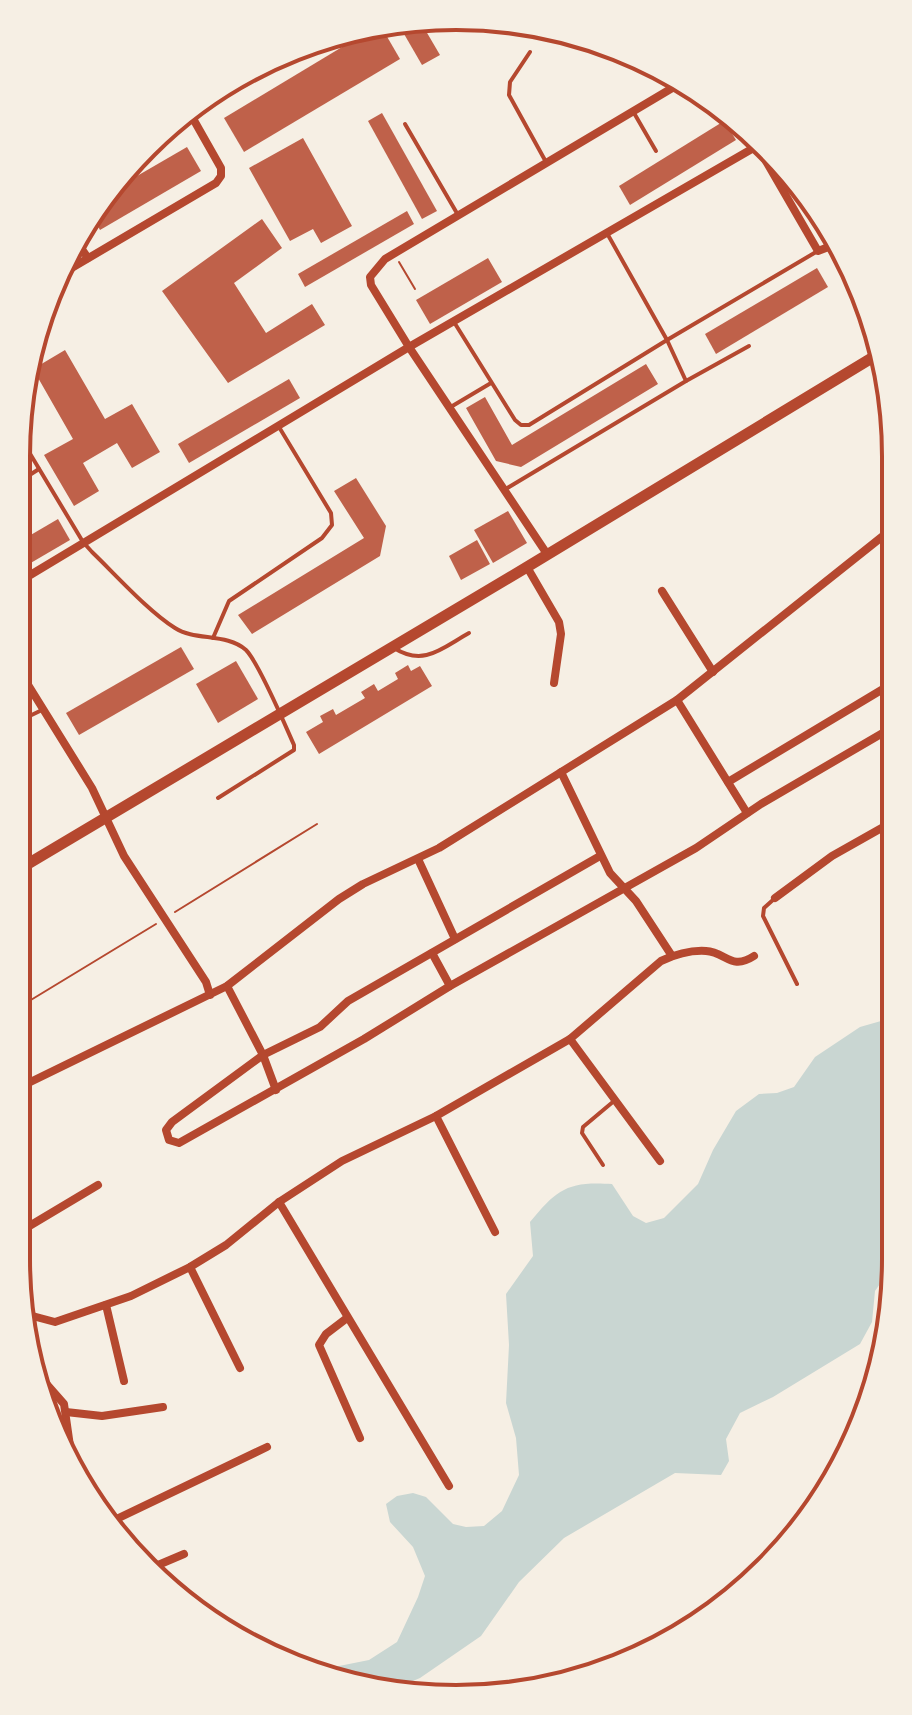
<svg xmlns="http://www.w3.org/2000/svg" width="912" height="1715" font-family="'Fira Sans',sans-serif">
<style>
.water{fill:#c9d6d2}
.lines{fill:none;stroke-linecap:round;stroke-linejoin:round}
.stream{stroke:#c9d6d2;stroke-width:4}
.building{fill:#bf614a}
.path{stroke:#b5482f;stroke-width:2}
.service{stroke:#b5482f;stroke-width:4}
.minor{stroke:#b5482f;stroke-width:8}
.secondary{stroke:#b5482f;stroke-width:11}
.rim{fill:none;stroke:#b5482f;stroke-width:4}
</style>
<rect width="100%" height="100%" fill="#f6efe4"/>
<!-- water -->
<path class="water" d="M894,992l1,270 -20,29 -3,31 -12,22 -87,53 -33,16 -14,26 3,22 -8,14 -46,-2 -111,65 -45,44 -38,54 -61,42 -26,11 -51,-5 -29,-13 55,-11 28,-18 21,-45 7,-21 -12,-29 -23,-25 -4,-18 11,-8 16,-3 13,4 27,27 13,3 18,-1 18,-15 17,-36 -3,-37 -10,-35 3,-58 -3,-51 27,-38 -3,-34c27,-33 38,-41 82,-38l21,32 13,7 18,-5 34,-34 15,-34 23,-39 23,-17 18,-1 17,-6 21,-30 45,-30 21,-6 11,-14z"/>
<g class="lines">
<!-- stream -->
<path class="stream" d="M37,1386l17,23 5,29"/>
</g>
<!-- building -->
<g class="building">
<path d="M423,26l17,29 -18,10 -22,-38z"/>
<path d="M382,28l18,31 -156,93 -20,-34 148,-89z"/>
<path d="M310,47l1,2 -103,60 -5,-9z"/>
<path d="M382,113l55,98 -15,8 -54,-98z"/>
<path d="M724,121l12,19 -106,65 -11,-19z"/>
<path d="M303,138l49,88 -31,17 -8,-14 -23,12 -41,-73z"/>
<path d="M187,147l14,24 -101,59 -8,-14 26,-29z"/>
<path d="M407,211l7,13 -109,63 -7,-13z"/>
<path d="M262,219l20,29 -48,35 32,50 46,-29 13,21 -97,58 -66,-92z"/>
<path d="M488,258l14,24 -72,42 -14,-24z"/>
<path d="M817,268l11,19 -112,67 -11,-20z"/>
<path d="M65,350l40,69 27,-15 28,48 -28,16 -15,-25 -34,20 16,28 -25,15 -30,-51 29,-16 -40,-70z"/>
<path d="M646,364l12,20 -137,83 -25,-6 -30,-53 19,-11 27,48z"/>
<path d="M289,379l11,19 -111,65 -11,-19z"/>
<path d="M356,478l30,48 -6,30 -128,78 -14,-19 126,-77 -30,-47z"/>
<path d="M508,511l19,32 -34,20 -19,-33z"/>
<path d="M58,519l12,21 -53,31v-28z"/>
<path d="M477,540l13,24 -29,16 -12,-24z"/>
<path d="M181,647l13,22 -115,66 -13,-22z"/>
<path d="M236,661l22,38 -40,24 -22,-39z"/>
<path d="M408,665l3,6 9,-5 12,20 -113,68 -13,-22 17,-10 -3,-6 13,-7 3,6 29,-17 -4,-6 13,-8 4,7 20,-12 -3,-6z"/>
</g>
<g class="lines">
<!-- path -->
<g class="path">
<path d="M399,262l16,27"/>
<path d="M175,912l142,-88"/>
<path d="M16,1009l140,-85"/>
</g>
<!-- service -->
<g class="service">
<path d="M530,52l-20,30 -1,13 37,67"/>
<path d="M634,113l22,38"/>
<path d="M405,124l53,91"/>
<path d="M454,322l61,98 6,5h8l138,-85 149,-88"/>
<path d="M686,381l63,-35"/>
<path d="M449,408l42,-25"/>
<path d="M17,432l66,110 9,10c24,23 56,59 83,76 20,13 52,5 71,22 13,13 39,75 48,95v5l-76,48"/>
<path d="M17,483l22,-14"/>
<path d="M504,490l182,-109 -19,-41 -59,-105"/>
<path d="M213,638l16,-37 93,-63 10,-13 -1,-12 -52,-86"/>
<path d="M394,648c30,19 48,0 75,-15"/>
<path d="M17,722l25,-12"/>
<path d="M774,899l-10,9 -1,8 34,68"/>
<path d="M603,1165l-21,-32 1,-6 31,-26"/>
</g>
<!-- minor -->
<g class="minor">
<path d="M745,125l73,126 21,-8"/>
<path d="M74,238l14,20"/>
<path d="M58,276l158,-93 5,-7v-8l-34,-60"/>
<path d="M547,554l-138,-207 -38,-62 -1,-8 15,-18 299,-178"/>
<path d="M527,567l32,55 2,12 -7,49"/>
<path d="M17,583l392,-236 348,-201"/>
<path d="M662,591l51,81"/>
<path d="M17,667l75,121 32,68 82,126 4,13"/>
<path d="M677,700l70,113"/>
<path d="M561,772l49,101 26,28 36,55"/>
<path d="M728,782l165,-99"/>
<path d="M600,856l-252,145 -28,26 -57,28 -91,67 -6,8 3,10 10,3 185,-104 86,-53 246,-138 65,-44 132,-77"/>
<path d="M418,859l37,80"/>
<path d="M775,898l57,-42 62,-35"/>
<path d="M432,953l18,33"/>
<path d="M227,986l36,69 13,35"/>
<path d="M570,1039l90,122"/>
<path d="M16,1089l211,-103 112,-87 24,-15 76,-36 238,-148 216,-172"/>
<path d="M436,1116l59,116"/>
<path d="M279,1202l170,284"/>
<path d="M16,1234l82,-49"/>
<path d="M190,1267l50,101"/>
<path d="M106,1305l18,76"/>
<path d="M25,1314l30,8 76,-26 59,-29 36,-22 53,-43 63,-41 94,-45 134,-77 91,-78c13,-6 30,-11 45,-10 20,1 25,20 48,5"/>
<path d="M347,1318l-21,16 -7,11 41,93"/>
<path d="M35,1371l29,33 7,49 5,16"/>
<path d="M66,1412l36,4 61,-9"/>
<path d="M106,1524l161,-77"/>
<path d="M151,1568l33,-14"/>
</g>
<!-- secondary -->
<path class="secondary" d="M16,871l511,-304 353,-214"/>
</g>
<!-- crop -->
<path d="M0 0H912V1715H0ZM456 30H456A426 426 0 0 1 882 456V1259A426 426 0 0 1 456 1685H456A426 426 0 0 1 30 1259V456A426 426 0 0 1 456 30Z" fill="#f6efe4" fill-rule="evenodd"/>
<path class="rim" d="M456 30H456A426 426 0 0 1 882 456V1259A426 426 0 0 1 456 1685H456A426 426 0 0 1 30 1259V456A426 426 0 0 1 456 30Z"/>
</svg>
